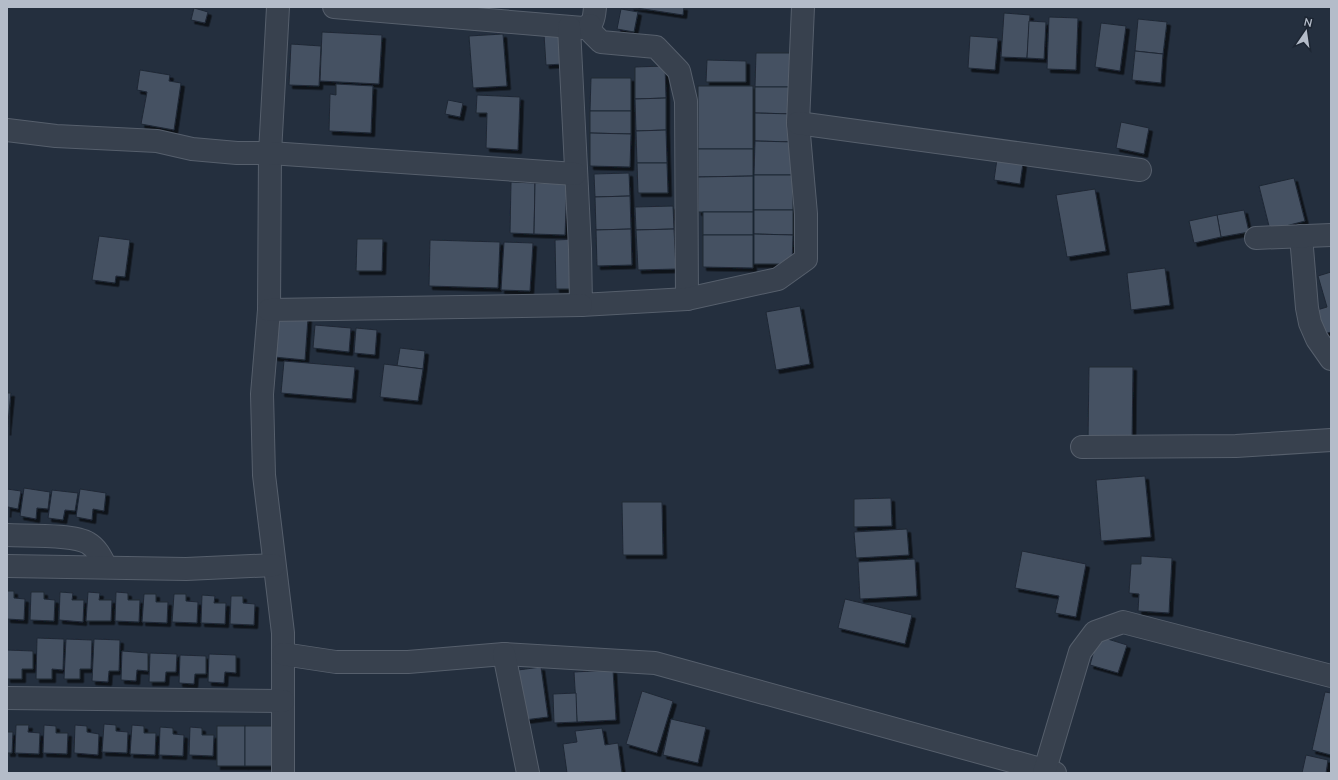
<svg xmlns="http://www.w3.org/2000/svg" width="1338" height="780" font-family="'Nunito Sans',sans-serif">
<style>
.building{fill:#455162;stroke:#1f2835;filter:url(#shadow)}
.lines{fill:none;stroke-linecap:round;stroke-linejoin:round}
.street-casing{stroke:#565f6c;stroke-width:24}
.street{stroke:#38414e;stroke-width:22}
</style>
<defs>
<filter id="shadow"><feDropShadow dx="3.5" dy="3.5" stdDeviation="0" flood-color="#0009"/></filter>
</defs>
<rect width="100%" height="100%" fill="#242f3e"/>
<!-- building -->
<g class="building">
<path d="M630,7h54l-1,8z"/>
<path d="M194,8l14,4 -3,11 -14,-3z"/>
<path d="M621,9l17,3 -4,20 -17,-3z"/>
<path d="M1004,13l26,2 -3,43 -26,-1z"/>
<path d="M1049,17l29,1 -2,52 -29,-1z"/>
<path d="M1138,19l29,3 -4,32 -28,-3z"/>
<path d="M1029,21l17,1 -2,37 -17,-1z"/>
<path d="M1101,23l25,3 -6,45 -25,-4z"/>
<path d="M322,32l60,3 -3,49 -59,-3z"/>
<path d="M562,33l1,31 -17,1 -2,-31z"/>
<path d="M503,34l4,52 -34,2 -4,-52z"/>
<path d="M970,36l28,2 -3,32 -27,-2z"/>
<path d="M291,44l30,2 -2,40 -30,-1z"/>
<path d="M1135,51l28,3 -2,29 -29,-3z"/>
<path d="M756,53h38v34h-39z"/>
<path d="M707,60l39,1v21h-40z"/>
<path d="M665,66l1,32 -31,1v-32z"/>
<path d="M140,70l30,5 -1,6 12,2 -7,47 -33,-6 6,-32 -10,-2z"/>
<path d="M591,78h40v33h-41z"/>
<path d="M336,84l37,2 -2,47 -42,-2 1,-37 6,1z"/>
<rect x="698" y="86" width="55" height="63"/>
<path d="M755,87h39v27l-39,-1z"/>
<path d="M477,95l43,2 -2,53 -32,-2 1,-35h-11z"/>
<path d="M666,98v32l-30,1 -1,-32z"/>
<path d="M448,100l15,3 -3,14 -15,-3z"/>
<path d="M590,111h41v23l-41,-1z"/>
<path d="M755,113l39,1v28l-39,-1z"/>
<path d="M1121,122l28,6 -5,26 -28,-6z"/>
<path d="M666,130l1,33h-30l-1,-32z"/>
<path d="M590,133l41,1 -1,33 -40,-1z"/>
<path d="M755,141l39,1 -1,33h-39z"/>
<path d="M698,149h55v27l-55,1z"/>
<path d="M997,159l26,4 -3,21 -26,-4z"/>
<path d="M637,163h30l1,30h-30z"/>
<path d="M629,173l1,23 -35,1 -1,-23z"/>
<rect x="754" y="175" width="39" height="35"/>
<path d="M753,176v36h-55v-35z"/>
<path d="M1294,178l11,43 -35,9 -11,-44z"/>
<path d="M511,182l24,1 -1,51 -24,-1z"/>
<path d="M535,183h32l-2,52 -31,-1z"/>
<path d="M1095,189l11,62 -39,6 -11,-62z"/>
<path d="M630,196l1,33 -35,1 -1,-33z"/>
<path d="M673,206l1,23 -38,1 -1,-23z"/>
<path d="M754,210h39v25l-39,-1z"/>
<path d="M1244,210l5,22 -28,5 -4,-22z"/>
<rect x="703" y="212" width="50" height="23"/>
<path d="M1217,215l4,22 -27,6 -5,-22z"/>
<path d="M631,229l1,36 -35,1 -1,-36z"/>
<path d="M674,229l2,40 -38,1 -2,-40z"/>
<path d="M754,234l39,1 -1,29h-38z"/>
<path d="M703,235h50v33l-50,-1z"/>
<path d="M99,236l31,4 -5,37 -9,-1 -1,7 -23,-3z"/>
<path d="M357,239h26l-1,32h-26z"/>
<path d="M577,239l1,50h-22l-1,-49z"/>
<path d="M430,240l70,2 -2,46 -69,-2z"/>
<path d="M504,242l29,1 -3,48 -29,-1z"/>
<path d="M1165,268l5,37 -39,5 -4,-37z"/>
<path d="M1331,272v60l-7,2 -7,-24 10,-3 -9,-31z"/>
<path d="M800,306l10,58 -34,6 -10,-58z"/>
<path d="M277,316l31,2 -3,42 -31,-3z"/>
<path d="M315,325l36,3 -2,24 -36,-4z"/>
<path d="M356,328l21,2 -2,25 -21,-2z"/>
<path d="M400,348l25,3 -2,18 -26,-3z"/>
<path d="M284,361l71,6 -3,32 -71,-6z"/>
<path d="M384,364l39,5 -5,32 -38,-4z"/>
<path d="M1089,367h44l-1,75h-44z"/>
<path d="M7,393h4l-4,39z"/>
<path d="M1145,476l6,61 -50,4 -5,-61z"/>
<path d="M24,488l26,4 -2,17 -11,-1 -1,11 -16,-3z"/>
<path d="M7,489l14,2 -3,18 -10,-2 -1,7z"/>
<path d="M80,489l26,4 -2,18 -11,-2 -1,11 -16,-3z"/>
<path d="M52,490l26,3 -3,18 -10,-1 -2,10 -15,-2z"/>
<path d="M891,498l1,28 -38,1v-28z"/>
<path d="M622,502h40l1,53h-40z"/>
<path d="M907,529l2,26 -53,3 -2,-26z"/>
<path d="M1022,551l64,13 -10,53 -21,-4 4,-17 -44,-8z"/>
<path d="M1141,556l31,2 -3,55 -31,-2 1,-17 -10,-1 2,-29h10z"/>
<path d="M915,559l2,37 -57,3 -2,-37z"/>
<path d="M7,591h7v7l11,1 -1,21 -17,-1z"/>
<path d="M31,592h13v7l11,1 -1,21 -24,-1z"/>
<path d="M60,592l13,1 -1,7h12l-1,22 -24,-2z"/>
<path d="M88,592l12,1 -1,7h13l-1,21h-25z"/>
<path d="M116,592l12,1v7h12l-1,22 -24,-1z"/>
<path d="M144,594h12v8h12l-1,21 -25,-1z"/>
<path d="M174,594h12v7l12,1 -1,21 -25,-1z"/>
<path d="M202,595l13,1 -1,7h12l-1,21 -24,-1z"/>
<path d="M231,596h12v7l12,1 -1,21 -24,-1z"/>
<path d="M845,599l67,16 -7,29 -67,-16z"/>
<path d="M1098,636l29,9 -9,28 -28,-8z"/>
<path d="M37,638l27,1 -1,31 -11,-1v10h-16z"/>
<path d="M66,639l26,1 -1,29h-11v10h-16z"/>
<path d="M94,639l26,1 -1,31h-10l-1,11 -16,-1z"/>
<path d="M7,650l26,1v18h-11v10h-15z"/>
<path d="M122,651l26,2v18l-11,-1 -1,11 -15,-1z"/>
<path d="M150,653l27,1 -1,18h-10l-1,10h-16z"/>
<path d="M209,654l27,1v18l-11,-1 -1,11 -16,-1z"/>
<path d="M180,655l26,1v18h-11l-1,10 -15,-1z"/>
<path d="M541,667l7,50 -24,3 -6,-50z"/>
<path d="M613,670l3,50 -39,2 -3,-50z"/>
<path d="M642,691l31,10 -16,52 -31,-9z"/>
<path d="M1325,692l6,1v62l-19,-5z"/>
<path d="M576,693l1,29 -23,1 -1,-29z"/>
<path d="M671,719l35,8 -8,36 -35,-8z"/>
<path d="M104,724l12,1v6l12,1 -1,21 -25,-1z"/>
<path d="M16,725h13l-1,7 12,1 -1,21 -24,-1z"/>
<path d="M44,725l12,1v7h12l-1,21 -24,-1z"/>
<path d="M75,725l12,1v6l12,2 -1,21 -24,-2z"/>
<path d="M132,725l12,1v7h12l-1,22 -25,-1z"/>
<rect x="217" y="726" width="28" height="40"/>
<rect x="245" y="726" width="28" height="40"/>
<path d="M160,727l13,1v6l11,1 -1,21 -24,-1z"/>
<path d="M190,727l12,1v7h12l-1,21 -24,-1z"/>
<path d="M602,728l3,17 13,-2 4,30h-55l-4,-29 14,-2 -2,-11z"/>
<path d="M7,732h6l-1,21h-5z"/>
<path d="M1306,755l22,5 -2,13h-24z"/>
</g>
<g class="lines">
<defs>
<g id="street">
<path d="M278,7l-8,146 -1,157 -7,84 2,81 19,158v140"/>
<path d="M334,7l249,21c11,-4 11,-10 12,-21"/>
<path d="M590,25l2,8 9,9 55,5 23,24 7,30 1,198"/>
<path d="M569,27l11,222 1,56 106,-6 91,-20 28,-20v-45l-8,-91 5,-116"/>
<path d="M798,123l342,47"/>
<path d="M7,130l49,6 101,5 35,8 45,4h33l305,21"/>
<path d="M1301,236l6,72 3,15 7,16 14,20"/>
<path d="M1256,238l75,-3"/>
<path d="M269,310l312,-5"/>
<path d="M1082,447l154,-1 95,-6"/>
<path d="M7,535c18,1 67,-1 81,8 9,5 14,16 18,24"/>
<path d="M7,566l179,3 88,-4"/>
<path d="M283,654l53,8h72l96,-8 151,9 400,110"/>
<path d="M504,654l24,119"/>
<path d="M7,698l276,3"/>
<path d="M1044,773l36,-121 15,-20 28,-10 208,54"/>
</g>
</defs>
<!-- street casing -->
<use href="#street" class="street-casing"/>
<!-- street -->
<use href="#street" class="street"/>
</g>
<!-- border -->
<rect width="1338" height="780" fill="none" stroke="#b4bcc9" stroke-width="16"/>
<!-- north arrow -->
<g transform="translate(1306 32) rotate(13)" stroke="#1d2633" stroke-width="3" paint-order="stroke">
<path d="M0-3L7 15L0 10L-7 15Z" fill="#b4bcc9"/>
<text y="-6" font-size="11" font-weight="bold" text-anchor="middle" fill="#b4bcc9">N</text>
</g>
</svg>
